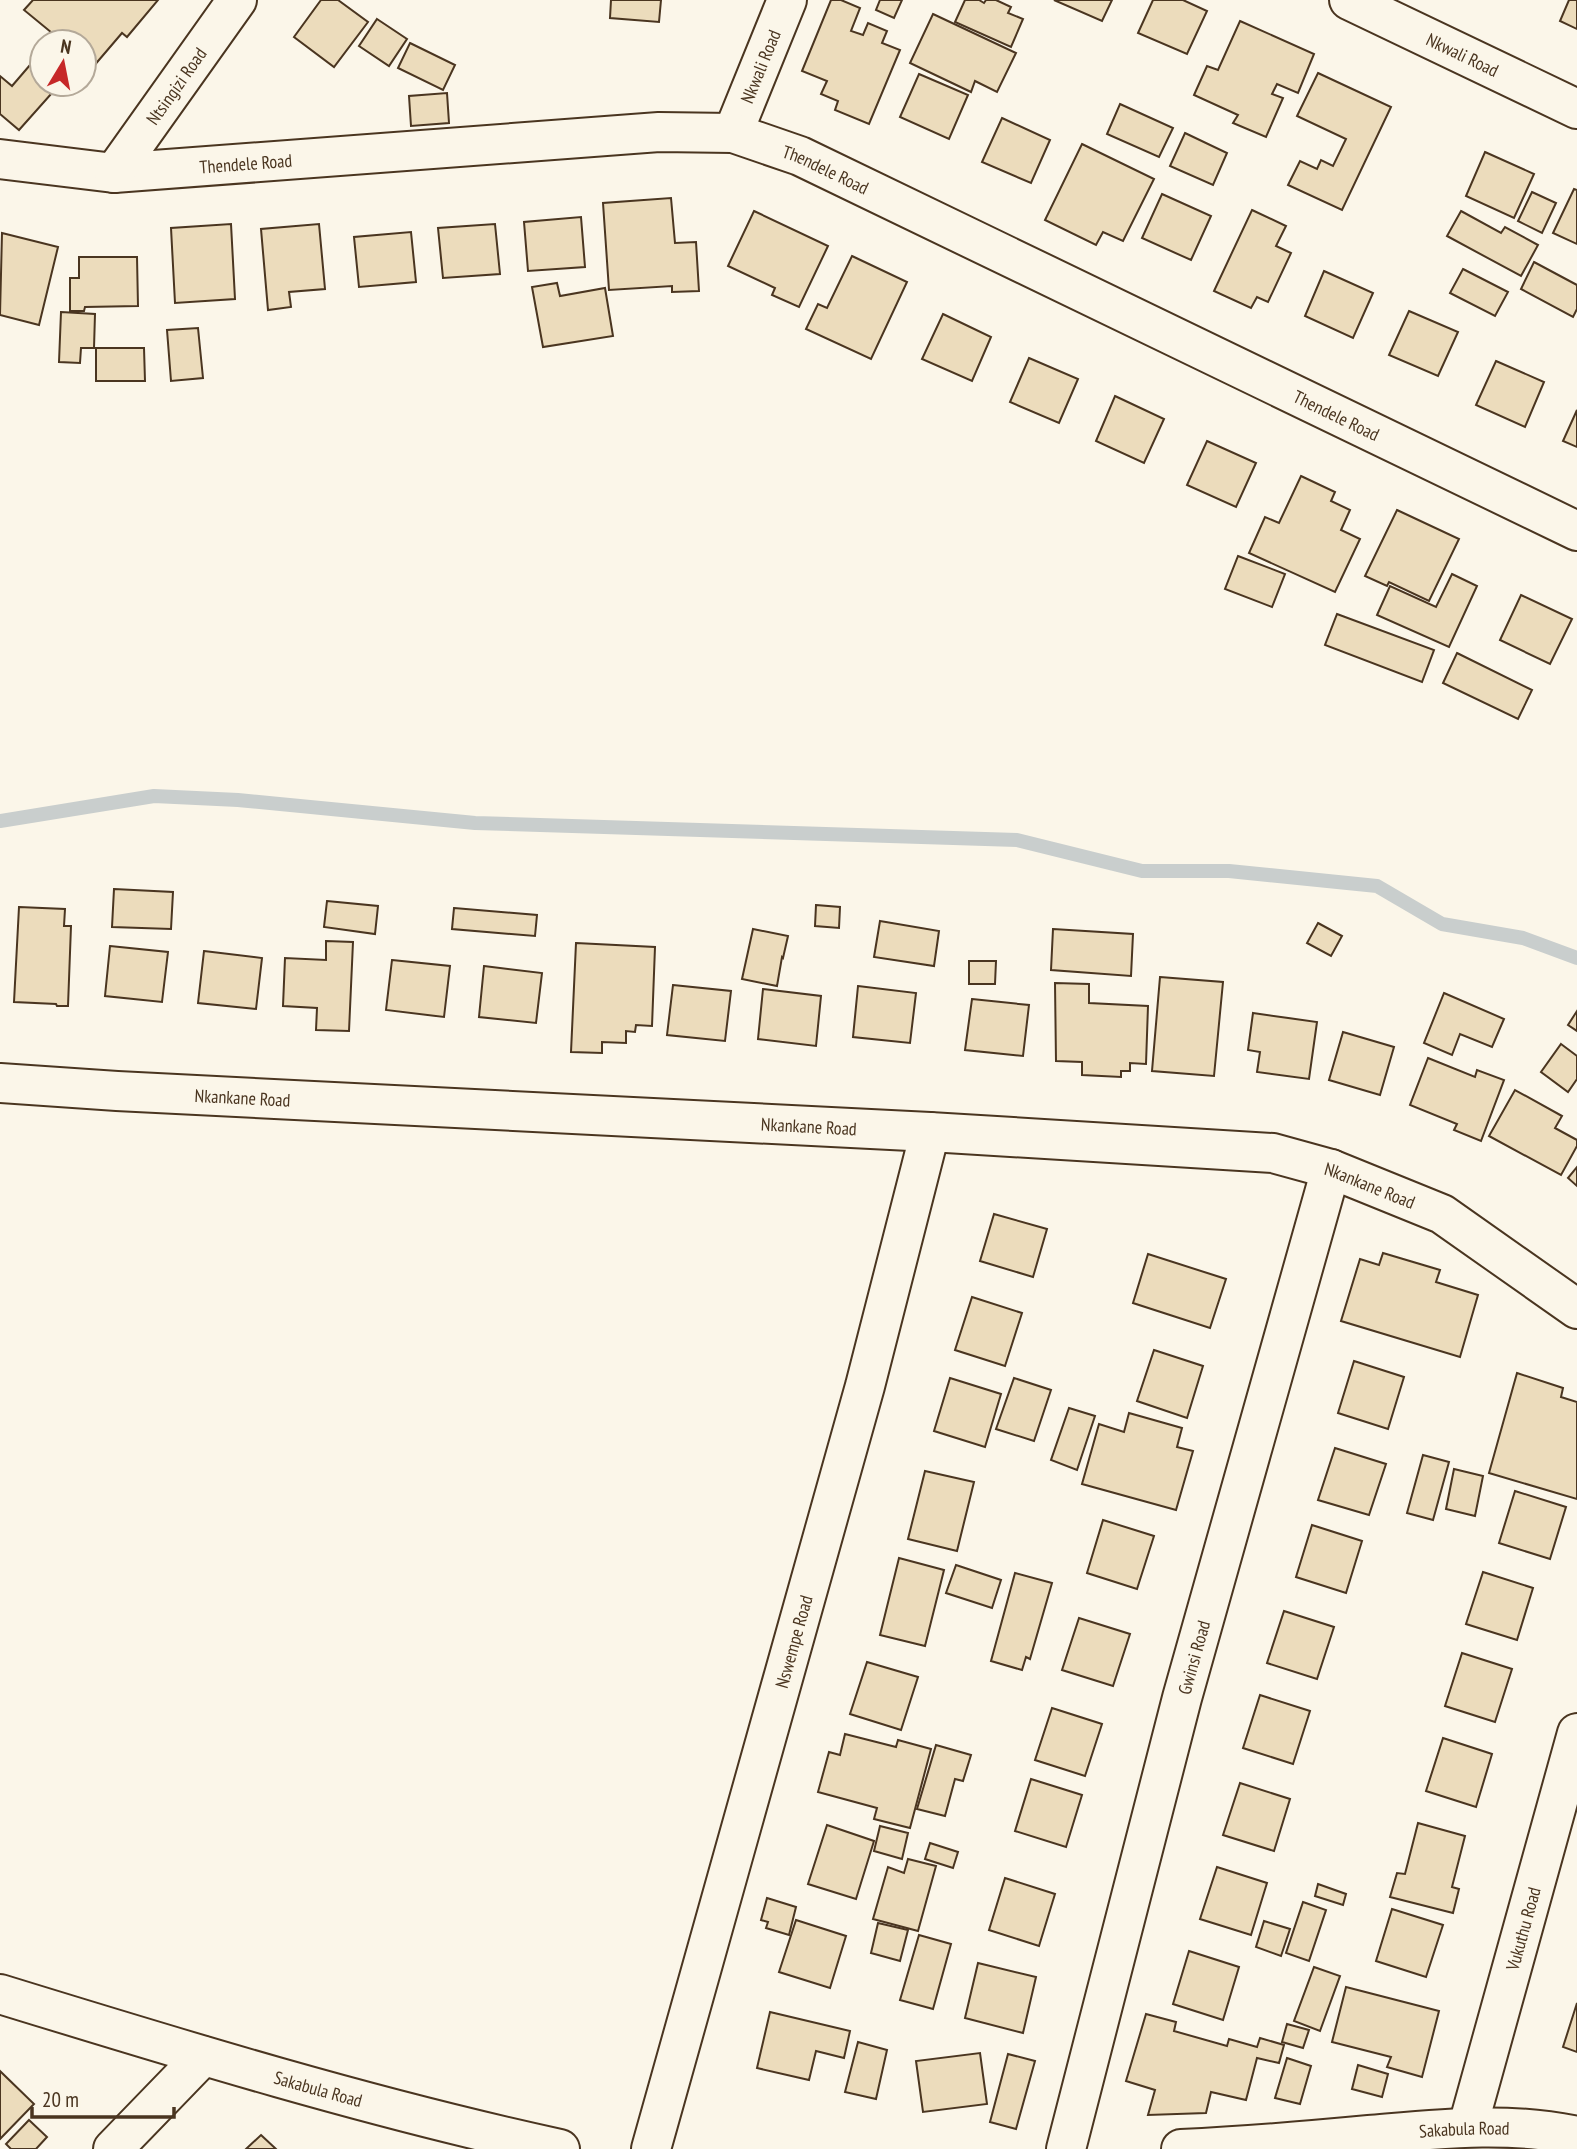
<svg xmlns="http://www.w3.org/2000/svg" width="1577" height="2149" font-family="'PT Sans Narrow',sans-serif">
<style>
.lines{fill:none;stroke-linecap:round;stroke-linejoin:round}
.stream{stroke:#c9cecd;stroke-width:14}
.building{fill:#ecdcbc;stroke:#4a3520;stroke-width:2}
.minor-casing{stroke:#4a3520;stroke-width:42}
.minor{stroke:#fbf6e9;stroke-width:38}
.labels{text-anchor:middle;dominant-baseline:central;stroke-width:5;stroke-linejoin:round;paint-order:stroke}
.street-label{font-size:18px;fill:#4a3520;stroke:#fbf6e9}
</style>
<rect width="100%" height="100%" fill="#fbf6e9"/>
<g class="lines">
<!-- stream -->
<path class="stream" d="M0,821l154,-25 84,4 237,23 542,17 125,31h87l148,15 65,38 81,14 54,20"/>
</g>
<!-- building -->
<g class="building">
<path d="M33,0h125l-31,37 -5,-4 -29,34 -9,-8v-17h-21l-39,-32z"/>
<path d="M321,0h17l30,22 -34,45 -40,-30z"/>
<path d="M611,0h50l-2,22 -49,-4z"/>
<path d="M831,0h10l19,8 -9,23 12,4 5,-12 19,8 -5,12 18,7 -31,74 -34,-14 3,-9 -17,-7 6,-13 -25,-10z"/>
<path d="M880,0h22l-8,18 -18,-8z"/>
<path d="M965,0h14l5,3 2,-3h10l15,7 -3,6 15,6 -12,28 -56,-25z"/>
<path d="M1054,0h58l-10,21z"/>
<path d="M1153,0h30l24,11 -20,43 -49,-21z"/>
<path d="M1569,0h8v29l-17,-8z"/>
<path d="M933,14l83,39 -19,39 -22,-11 -4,11 -61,-29z"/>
<path d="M377,19l30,20 -18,27 -30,-20z"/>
<path d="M1240,21l74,33 -16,39 -21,-9 -5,10 11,4 -17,39 -33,-14 5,-8 -44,-20 13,-29 11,4z"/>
<path d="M410,43l45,22 -12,25 -45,-22z"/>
<path d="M42,51v33h18l-41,46 -19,-16v-38l12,10z"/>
<path d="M1318,73l73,34 -49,103 -54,-25 12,-24 17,8 4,-9 12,6 13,-27 -49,-23z"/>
<path d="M919,74l49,21 -19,44 -49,-22z"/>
<path d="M447,93l2,30 -38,3 -2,-30z"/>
<path d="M1120,104l53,24 -14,29 -52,-23z"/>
<path d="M1002,118l48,22 -19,43 -49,-21z"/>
<path d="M1185,133l42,20 -14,32 -43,-19z"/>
<path d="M1082,144l72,35 -31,62 -20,-9 -7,13 -51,-25z"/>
<path d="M1485,152l49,22 -20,44 -48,-22z"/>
<path d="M1574,189l3,1v54l-24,-11z"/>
<path d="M1532,192l24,11 -14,30 -24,-12z"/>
<path d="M1162,194l49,22 -20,44 -49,-22z"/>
<path d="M671,198l4,45 21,-1 3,49 -27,1v-6l-63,4 -6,-87z"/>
<path d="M1252,210l34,16 -10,20 15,7 -23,49 -11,-5 -6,11 -37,-17z"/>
<path d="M754,211l74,35 -29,61 -27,-12 3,-7 -47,-22z"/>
<path d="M1461,211l40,22 4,-6 33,18 -17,31 -74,-40z"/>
<path d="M581,217l4,50 -57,4 -4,-49z"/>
<path d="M231,224l4,75 -60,4 -4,-75z"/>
<path d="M319,224l6,65 -36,3 2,15 -23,3 -7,-81z"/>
<path d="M495,224l5,50 -57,4 -5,-50z"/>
<path d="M411,232l5,50 -57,5 -5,-50z"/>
<path d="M2,233l56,14 -19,78 -39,-10z"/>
<path d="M852,256l55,26 -36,77 -65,-30 12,-25 9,4z"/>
<path d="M79,257h58l1,49 -53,1 -1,4h-14v-33h9z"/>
<path d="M1534,262l43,23v24l-4,8 -52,-28z"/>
<path d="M1463,269l45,23 -13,24 -45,-23z"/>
<path d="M1324,271l49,22 -20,45 -48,-22z"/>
<path d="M557,283l3,13 45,-8 8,48 -70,11 -11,-60z"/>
<path d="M1409,311l49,21 -20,44 -49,-21z"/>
<path d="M61,312l34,2 -1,34h-13l-1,15 -21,-1z"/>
<path d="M943,314l48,23 -19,44 -50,-22z"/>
<path d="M198,328l5,50 -32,3 -4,-51z"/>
<path d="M96,348h48l1,33h-49z"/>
<path d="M1029,358l49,21 -19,44 -49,-21z"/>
<path d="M1496,361l48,21 -19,45 -49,-22z"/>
<path d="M1115,396l49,23 -20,44 -48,-22z"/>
<path d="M1577,410v37l-14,-6z"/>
<path d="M1207,441l49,22 -20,44 -49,-22z"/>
<path d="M1301,476l34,16 -4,9 19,9 -9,20 19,9 -25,53 -86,-39 16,-36 14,6z"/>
<path d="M1397,510l62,29 -30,62 -40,-19 -2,4 -22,-10z"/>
<path d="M1238,556l47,18 -13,33 -47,-18z"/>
<path d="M1452,574l25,12 -28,61 -72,-32 13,-29 46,21z"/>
<path d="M1521,595l51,24 -22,45 -50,-24z"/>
<path d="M1337,614l97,36 -12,32 -97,-37z"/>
<path d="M1457,653l75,37 -14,29 -75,-36z"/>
<path d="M114,889l59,3 -2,37 -59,-2z"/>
<path d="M327,901l51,5 -3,28 -51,-7z"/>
<path d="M816,905l24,2 -1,21 -24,-2z"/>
<path d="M19,907l46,2 -1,17h7l-3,80h-11l-1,-2 -42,-2z"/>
<path d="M454,908l83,7 -2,21 -83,-7z"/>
<path d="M880,921l59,10 -5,35 -60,-9z"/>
<path d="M1318,923l24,13 -11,20 -24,-13z"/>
<path d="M753,929l35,7 -5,22 -1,-1 -5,29 -35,-7z"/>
<path d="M1053,929l80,5 -2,42 -80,-6z"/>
<path d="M326,941l27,1 -4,89 -33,-1 1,-22 -34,-2 2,-48 41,2z"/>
<path d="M576,943l79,4 -3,79 -16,-1 -1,7 -9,-1v12l-24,-1v11l-31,-1z"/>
<path d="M110,946l58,6 -6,50 -57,-6z"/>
<path d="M204,951l58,7 -6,51 -58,-6z"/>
<path d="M392,960l58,6 -6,51 -58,-7z"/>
<path d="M969,961h27l-1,23h-26z"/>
<path d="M484,966l58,7 -6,50 -57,-6z"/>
<path d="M1160,977l63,5 -9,94 -62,-5z"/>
<path d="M1055,983l34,1v19l59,3 -2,58 -16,-1v8h-9v6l-39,-2v-13l-26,-1z"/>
<path d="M673,985l58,6 -6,50 -58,-6z"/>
<path d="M858,986l58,7 -6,50 -57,-6z"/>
<path d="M763,989l58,7 -5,50 -58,-7z"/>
<path d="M1444,993l60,26 -12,28 -32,-13 -8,21 -28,-12z"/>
<path d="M972,999l57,6 -6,51 -58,-6z"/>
<path d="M1577,1011v20l-9,-6z"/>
<path d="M1253,1013l64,9 -8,57 -52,-7 3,-20 -12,-2z"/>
<path d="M1343,1032l51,15 -14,48 -51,-15z"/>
<path d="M1561,1044l16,12v23l-9,13 -27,-20z"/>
<path d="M1428,1058l47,19 2,-7 27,10 -23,61 -27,-11 3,-6 -47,-19z"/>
<path d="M1515,1090l47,26 -7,12 22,12v6l-16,29 -72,-39z"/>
<path d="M1577,1167v19l-9,-8z"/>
<path d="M994,1214l53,15 -14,48 -53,-16z"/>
<path d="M1383,1253l57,17 -4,12 42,13 -18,62 -119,-36 19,-62 19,6z"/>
<path d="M1148,1254l78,25 -16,49 -77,-25z"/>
<path d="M972,1297l50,16 -17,53 -50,-16z"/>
<path d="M1154,1350l49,16 -16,52 -50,-17z"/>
<path d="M1354,1361l50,16 -16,52 -50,-16z"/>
<path d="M1517,1373l46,15 -2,9 16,5v97l-88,-26z"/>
<path d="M950,1378l51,16 -16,53 -51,-16z"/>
<path d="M1014,1378l37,12 -17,51 -38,-12z"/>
<path d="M1069,1408l26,8 -18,54 -26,-10z"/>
<path d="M1129,1413l53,15 -5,19 16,4 -17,59 -94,-26 17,-60 25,8z"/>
<path d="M1335,1448l51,16 -17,51 -51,-15z"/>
<path d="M1423,1455l26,7 -16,58 -26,-7z"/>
<path d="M1454,1469l29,7 -8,40 -29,-7z"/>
<path d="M925,1471l49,11 -17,69 -49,-12z"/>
<path d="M1515,1491l51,16 -16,52 -51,-16z"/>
<path d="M1103,1520l51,16 -17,53 -50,-16z"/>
<path d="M1312,1525l50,16 -16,52 -50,-16z"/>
<path d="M899,1558l45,12 -19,76 -45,-11z"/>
<path d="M956,1565l45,15 -9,28 -46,-15z"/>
<path d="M1483,1572l50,16 -16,52 -51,-16z"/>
<path d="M1015,1573l37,10 -22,76 -4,-2 -4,13 -31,-9z"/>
<path d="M1284,1611l50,16 -17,52 -50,-16z"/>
<path d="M1079,1618l51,16 -17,52 -51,-16z"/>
<path d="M1462,1653l50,16 -17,53 -50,-16z"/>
<path d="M867,1662l51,15 -17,53 -51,-16z"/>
<path d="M1260,1695l50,16 -17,53 -50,-16z"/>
<path d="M1052,1708l50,16 -17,52 -50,-16z"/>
<path d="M845,1734l51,13 2,-7 33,9 -21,79 -36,-9 3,-11 -59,-16 11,-40 11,3z"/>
<path d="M1443,1738l49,16 -16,53 -50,-16z"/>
<path d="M936,1745l35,10 -8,26 -8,-2 -10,37 -28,-7z"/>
<path d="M1031,1779l51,16 -16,52 -51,-16z"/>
<path d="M1240,1783l50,16 -16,52 -51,-16z"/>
<path d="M1418,1823l47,13 -13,51 7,2 -6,24 -63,-16 7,-24 8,1z"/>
<path d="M827,1825l47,16 -18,58 -48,-15z"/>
<path d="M880,1826l28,7 -6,26 -28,-8z"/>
<path d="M930,1843l28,9 -5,16 -28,-9z"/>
<path d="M908,1859l28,7 -18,65 -45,-12 15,-52 16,6z"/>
<path d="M1217,1867l50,16 -16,52 -51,-16z"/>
<path d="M1005,1878l50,16 -16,52 -50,-16z"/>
<path d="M1318,1884l28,10 -3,11 -28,-9z"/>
<path d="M767,1898l29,9 -7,28 -23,-7 2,-6 -7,-2z"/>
<path d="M1303,1902l23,8 -17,51 -23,-8z"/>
<path d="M1392,1909l51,16 -17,52 -50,-16z"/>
<path d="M796,1920l50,16 -16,52 -51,-16z"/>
<path d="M1264,1921l26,8 -9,27 -25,-9z"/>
<path d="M878,1923l30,7 -8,31 -29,-8z"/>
<path d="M919,1935l32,9 -18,65 -33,-9z"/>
<path d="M1189,1951l50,16 -16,53 -50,-16z"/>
<path d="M978,1963l58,14 -13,56 -58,-15z"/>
<path d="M1314,1967l26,9 -20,55 -26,-10z"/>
<path d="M1346,1987l93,24 -17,66 -35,-10 4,-10 -59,-15z"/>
<path d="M1577,2003v49l-14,-5z"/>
<path d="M770,2012l80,19 -6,27 -28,-7 -7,29 -52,-12z"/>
<path d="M1146,2014l30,8 -2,9 53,15 2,-7 28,8 3,-9 24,7 -5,18 -22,-5 -11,42 -35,-8 -5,21 -58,2 7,-25 -29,-9z"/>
<path d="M1287,2024l22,6 -6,18 -21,-6z"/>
<path d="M858,2042l29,8 -11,49 -31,-7z"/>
<path d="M980,2053l7,51 -64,8 -7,-51z"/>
<path d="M1008,2054l27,7 -19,68 -26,-7z"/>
<path d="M1287,2058l24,8 -11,38 -25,-6z"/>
<path d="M1358,2065l30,9 -6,23 -30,-8z"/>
<path d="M0,2071l34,33 -34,35z"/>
<path d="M29,2120l18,17 -11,12h-25l-5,-5z"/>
<path d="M261,2135l15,14h-30z"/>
</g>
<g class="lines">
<defs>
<g id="minor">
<path id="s1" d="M1349,0l228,109"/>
<path id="s2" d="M733,133l54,-133"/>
<path id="s3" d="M0,159l114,14 545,-41 74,1 67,23 777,375"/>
<path id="s4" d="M114,173l123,-173"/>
<path id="s5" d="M0,1083l117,8 813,41 343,21 58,16 111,45 135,95"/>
<path id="s6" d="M0,1994c185,57 371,114 560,155"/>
<path id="s7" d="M1468,2126l109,-393"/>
<path d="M113,2149l90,-93"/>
<path id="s8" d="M651,2149l214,-763 65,-254"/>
<path id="s9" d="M1066,2149l116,-451 149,-529"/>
<path id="s10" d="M1181,2149c63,-3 125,-8 188,-14 70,-6 138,-14 208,1"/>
</g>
</defs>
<!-- minor casing -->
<use href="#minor" class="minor-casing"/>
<!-- minor -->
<use href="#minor" class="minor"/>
</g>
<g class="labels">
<!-- street labels -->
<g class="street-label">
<text stroke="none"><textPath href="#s1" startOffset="126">Nkwali Road</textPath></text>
<text stroke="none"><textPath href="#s2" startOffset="72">Nkwali Road</textPath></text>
<text stroke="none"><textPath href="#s4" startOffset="107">Ntsingizi Road</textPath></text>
<text stroke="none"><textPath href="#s3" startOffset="247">Thendele Road</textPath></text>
<text stroke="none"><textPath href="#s3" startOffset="835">Thendele Road</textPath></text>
<text stroke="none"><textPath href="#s3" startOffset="1402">Thendele Road</textPath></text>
<text stroke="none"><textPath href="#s5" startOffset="243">Nkankane Road</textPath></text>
<text stroke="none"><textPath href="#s5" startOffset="810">Nkankane Road</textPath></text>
<text stroke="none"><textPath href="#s5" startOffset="1377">Nkankane Road</textPath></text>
<text stroke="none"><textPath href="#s8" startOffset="527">Nswempe Road</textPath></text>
<text stroke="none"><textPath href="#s9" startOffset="508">Gwinsi Road</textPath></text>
<text stroke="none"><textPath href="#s7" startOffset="205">Vukuthu Road</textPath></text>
<text stroke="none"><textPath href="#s6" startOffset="332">Sakabula Road</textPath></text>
<text stroke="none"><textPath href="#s10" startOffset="284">Sakabula Road</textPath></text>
</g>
</g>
<!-- north arrow -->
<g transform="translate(63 63) rotate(10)"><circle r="33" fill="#fbf6e9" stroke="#b4a999" stroke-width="2"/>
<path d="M0-5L12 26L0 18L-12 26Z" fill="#c62828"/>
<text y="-10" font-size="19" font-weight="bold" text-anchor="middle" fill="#4a3520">N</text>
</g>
<!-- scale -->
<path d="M32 2107v10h142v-10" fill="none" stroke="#4a3520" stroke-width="3.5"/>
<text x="42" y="2107" font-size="21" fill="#4a3520" stroke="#fbf6e9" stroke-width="5" paint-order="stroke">20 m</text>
</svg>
